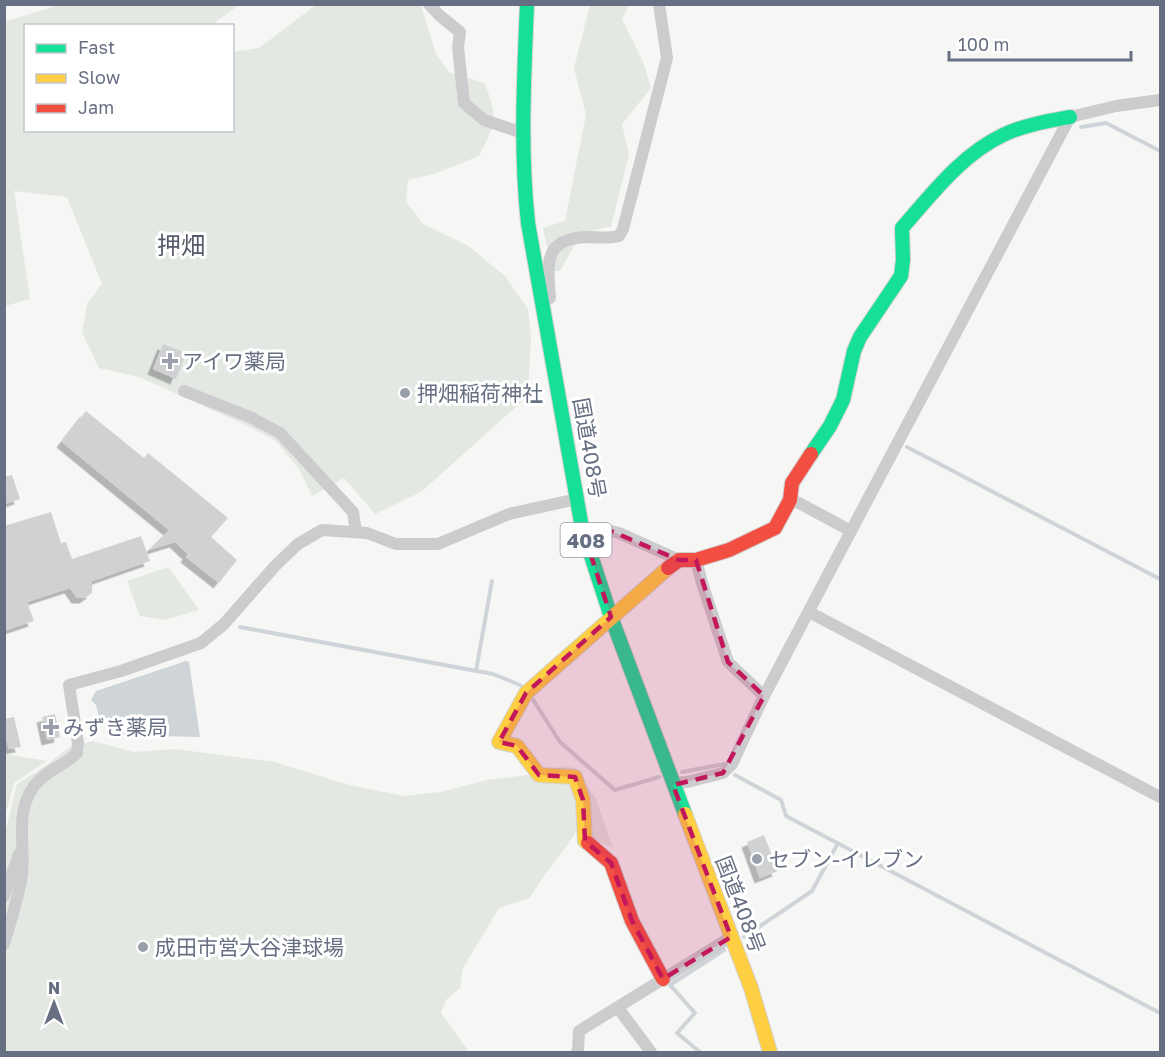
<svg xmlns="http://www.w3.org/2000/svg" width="1165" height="1057" font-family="'Golos Text','Noto Sans JP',sans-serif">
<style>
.green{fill:#e4e8e3}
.water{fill:#cfd4d9}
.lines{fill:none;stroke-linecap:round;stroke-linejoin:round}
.stream{stroke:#cfd4d9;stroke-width:4}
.building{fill:#d0d1d2;filter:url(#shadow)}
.fast-casing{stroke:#d2d2d3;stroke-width:16}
.slow-casing{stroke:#d2d2d3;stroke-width:16}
.jam-casing{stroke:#d2d2d3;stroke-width:16}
.street{stroke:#ccccce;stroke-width:12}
.fast{stroke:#16e098;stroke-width:14}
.slow{stroke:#ffcf43;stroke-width:14}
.jam{stroke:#f24e42;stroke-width:14}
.marked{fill:#c2185b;fill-opacity:0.2;stroke:#c2185b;stroke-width:4.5;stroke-dasharray:12 8;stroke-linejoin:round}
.poi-dot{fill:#999fab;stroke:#fff;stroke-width:2}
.labels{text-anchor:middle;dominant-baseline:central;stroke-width:6;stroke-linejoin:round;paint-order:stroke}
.shield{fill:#fff;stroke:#959ba8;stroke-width:1.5}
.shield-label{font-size:20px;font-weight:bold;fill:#677083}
.poi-label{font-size:21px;fill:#677083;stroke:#fff;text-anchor:start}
.street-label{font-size:21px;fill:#677083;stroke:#fff}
.quarter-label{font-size:24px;fill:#555b69;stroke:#fff}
</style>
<defs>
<filter id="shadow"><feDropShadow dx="-5.5" dy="5.5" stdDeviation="0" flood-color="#0004"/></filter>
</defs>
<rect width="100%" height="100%" fill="#f6f6f5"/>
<!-- green -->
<g class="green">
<path d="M59,5h180l-27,20 -186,1v104h206l1,-78 26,-4 57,-43h105l15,49 13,18 35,11c15,33 11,42 -5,73l-45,18 -26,6 -2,22 17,22 44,21 38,31 23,33 3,27 -3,60 -107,96 -46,22 -31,-36 -32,18 -13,-27 -23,-28 -28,-15 -109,-49 -40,-9 -17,-36 5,-28 15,-20 -35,-87 -53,-6 16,108 -25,7 -1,-284z"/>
<path d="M590,5h39l-7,14 22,45 7,24 -29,36 7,31 -18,72c-31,3 -37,19 -51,44h-8l-9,-43 22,-7 21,-106 -12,-47z"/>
<path d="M168,567l31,43 -34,10 -25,-4 -13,-35z"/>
<path d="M93,741l41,11 41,-3 100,13 74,23 55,11 36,-4 47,-12 48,-6 27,-8 13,2 21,31 17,49 -37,-16c-14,23 -33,42 -46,66l-31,10 -36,60 -3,20 -14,12 -5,13 28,39h-464v-219l12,-49 28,-18 25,-19z"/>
<path d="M5,754l42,7 -33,22 -9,33z"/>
</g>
<!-- water -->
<path class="water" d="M186,661l3,1 11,75 -79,-2 -4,-11 -4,-2 -8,3 -4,-1 -5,-19 -5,-5 5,-9z"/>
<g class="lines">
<!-- stream -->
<g class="stream">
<path d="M1081,127l25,-4 54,28"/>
<path d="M907,447l253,132"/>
<path d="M240,627l253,47 27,11"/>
<path d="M476,671l16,-90"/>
<path d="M532,698l28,44 55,48 44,-13"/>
<path d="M682,772l42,-8"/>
<path d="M735,775l46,25 5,16 374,197"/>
<path d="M744,937l68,-46 26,-48"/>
<path d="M700,1052l-23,-19 18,-20 -25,-28 54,-35"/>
</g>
</g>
<!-- building -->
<g class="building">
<path d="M163,344l23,9 -10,26 -23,-10z"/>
<path d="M86,411l58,47 4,-5 80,65 -17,19 26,23 -18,23 -33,-26 2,-3 -13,-12 -26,8 20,-20 -107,-88z"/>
<path d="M12,475l8,24 -16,5v-27z"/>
<path d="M51,512l10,31 5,-1 6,17 69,-23 9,25 -58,20v12l-7,5h-8l-7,-10 -43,14 7,19 -30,10v-105z"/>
<path d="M55,714l5,23 -13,3 -5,-23z"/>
<path d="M14,717l7,30 -12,2 -5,-18v-12z"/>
<path d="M764,835l14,36 -18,7 -13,-36z"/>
</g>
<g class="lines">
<defs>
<g id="fast">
<path d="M527,4c-3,73 -7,146 1,219l54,305 29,89 74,197"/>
<path d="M811,454l19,-28 13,-26 11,-49 6,-14 41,-61 2,-16 -1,-32c30,-34 59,-73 101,-93 21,-10 45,-14 67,-18"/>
</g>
<g id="slow">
<path d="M685,814l66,174 19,64"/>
<path d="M588,843l-3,-2 -2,-41 -8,-23 -36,-2 -22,-29 -18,-4 27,-49 142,-125"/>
</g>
<g id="jam">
<path d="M668,568l11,-8h17l33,-10 46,-22 15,-28 2,-17 19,-29"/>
<path d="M588,843l23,20 21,58 31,58"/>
</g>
</defs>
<!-- fast casing -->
<use href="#fast" class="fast-casing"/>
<!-- slow casing -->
<use href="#slow" class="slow-casing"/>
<!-- jam casing -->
<use href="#jam" class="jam-casing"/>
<!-- street -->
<g class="street">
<path d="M429,4l10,11 21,17 -2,15 6,56 20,17 33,11 4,3"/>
<path d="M550,298c-2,-33 -8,-59 36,-61 11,0 23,2 33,-1l4,-7 44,-171 -8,-54"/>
<path d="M184,391l66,26 30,16 73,79 3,20"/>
<path d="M790,500l9,3 52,28"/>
<path d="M582,528l20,1 17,4 60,27"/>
<path d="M696,560l6,23 26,79 36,34"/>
<path d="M809,612l351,185"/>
<path d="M672,783l15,-1 36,-9 9,-9 32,-68 87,-165 219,-414 46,-11 44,-6"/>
<path d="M4,896l15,-42"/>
<path d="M4,944c6,-21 13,-42 17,-63 6,-32 -8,-66 13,-95 12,-16 30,-20 43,-33l1,-10 -9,-58 52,-14 80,-28 23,-19 51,-58 23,-22 24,-14 45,3 29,11h42l71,-30 68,-15"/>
<path d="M618,1008l33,44"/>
<path d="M577,1052l1,-2 1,-19 152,-94"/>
</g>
<!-- fast -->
<use href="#fast" class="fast"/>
<!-- slow -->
<use href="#slow" class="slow"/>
<!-- jam -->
<use href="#jam" class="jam"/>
</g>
<!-- marked area -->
<path class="marked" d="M582,528l29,3 68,29h17l32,102 36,34 -41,77 -50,12 58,152 -68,42 -31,-58 -21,-58 -26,-22 -2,-41 -8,-23 -36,-2 -22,-29 -18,-4 27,-49 85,-76z"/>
<!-- markers -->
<g class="poi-dot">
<path d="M167 352h6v6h6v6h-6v6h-6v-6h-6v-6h6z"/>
<circle cx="405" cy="393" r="6"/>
<path d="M48 718h6v6h6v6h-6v6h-6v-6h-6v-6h6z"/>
<circle cx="757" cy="859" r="6"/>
<circle cx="143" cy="947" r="6"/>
</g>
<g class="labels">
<!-- shield labels -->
<rect class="shield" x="560.5" y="523" width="51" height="34" rx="4.5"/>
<g class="shield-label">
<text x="586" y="540">408</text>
</g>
<!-- poi labels -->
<g class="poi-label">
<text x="182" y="361">アイワ薬局</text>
<text x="417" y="393">押畑稲荷神社</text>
<text x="63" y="727">みずき薬局</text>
<text x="769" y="859">セブン-イレブン</text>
<text x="155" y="947">成田市営大谷津球場</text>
</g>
<!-- street labels -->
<g class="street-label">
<text transform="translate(590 448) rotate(80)">国道408号</text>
<text transform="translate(741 904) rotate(69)">国道408号</text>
</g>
<!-- quarter labels -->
<g class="quarter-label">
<text x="181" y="244">押畑</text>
</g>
</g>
<!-- border -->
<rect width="1165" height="1057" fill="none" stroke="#677083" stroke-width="12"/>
<!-- legend -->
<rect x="24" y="24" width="210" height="108" fill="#ffffff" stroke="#c2c6cd" stroke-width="1.5"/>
<rect x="36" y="44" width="30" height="9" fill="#16e098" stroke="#c2c6cd" stroke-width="1.5"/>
<text x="78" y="54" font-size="18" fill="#677083">Fast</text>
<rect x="36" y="74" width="30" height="9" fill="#ffcf43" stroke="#c2c6cd" stroke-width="1.5"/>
<text x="78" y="84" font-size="18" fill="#677083">Slow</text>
<rect x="36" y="104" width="30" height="9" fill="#f24e42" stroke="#c2c6cd" stroke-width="1.5"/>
<text x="78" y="114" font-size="18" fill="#677083">Jam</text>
<!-- north arrow -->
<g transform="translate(54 1003)" stroke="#ffffff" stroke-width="4.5" paint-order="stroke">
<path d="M0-4.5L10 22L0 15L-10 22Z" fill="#677083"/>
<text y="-9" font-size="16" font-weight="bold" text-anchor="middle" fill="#677083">N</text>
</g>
<!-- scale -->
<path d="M949 51v9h182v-9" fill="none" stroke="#677083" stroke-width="3"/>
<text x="958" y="51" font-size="18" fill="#677083" stroke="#ffffff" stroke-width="4.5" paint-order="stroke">100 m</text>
</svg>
